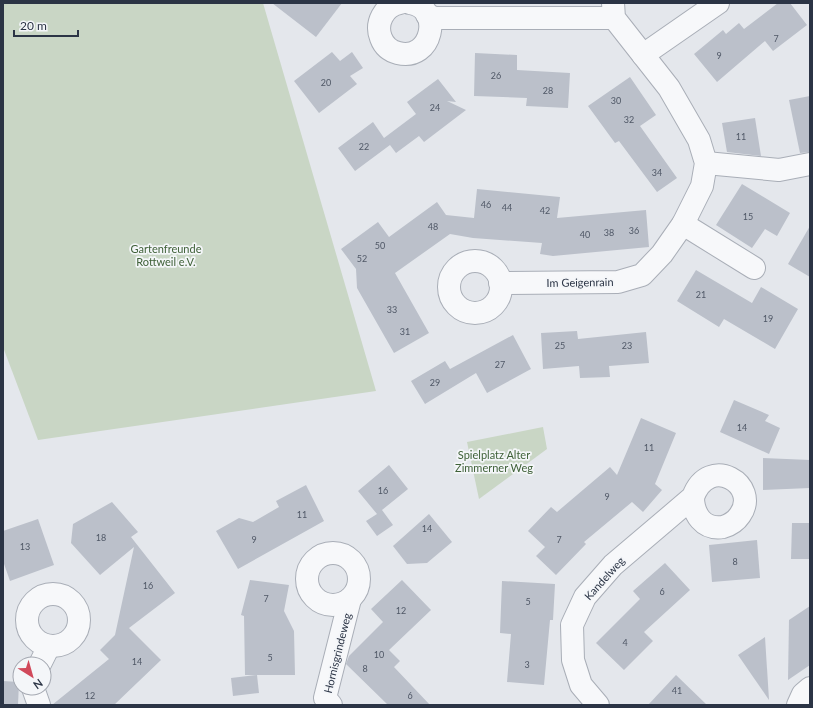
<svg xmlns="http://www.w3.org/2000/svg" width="813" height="708" font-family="Lato,sans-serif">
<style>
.green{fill:#c9d6c5}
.building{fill:#bbc0ca}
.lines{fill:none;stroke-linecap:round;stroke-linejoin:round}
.minor-casing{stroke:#a9aeb7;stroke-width:24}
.minor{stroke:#f7f8fa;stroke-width:22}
.labels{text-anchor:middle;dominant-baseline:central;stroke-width:3.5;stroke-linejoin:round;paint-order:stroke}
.number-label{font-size:9px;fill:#4f5766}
.park-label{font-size:11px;fill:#3f6138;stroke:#f4f6f9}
.street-label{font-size:11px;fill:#2b3445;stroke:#f4f6f9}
</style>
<rect width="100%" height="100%" fill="#e4e7ec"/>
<!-- green -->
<g class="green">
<path d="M3,3h260l113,388 -338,49 -35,-93z"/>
<path d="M543,427l4,22 -68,50 -12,-57z"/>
</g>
<!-- building -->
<g class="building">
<path d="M272,3h70l-26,34z"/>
<path d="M778,3h12l17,22 -34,26 -8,-10 -48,41 -23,-28 29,-24 3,4 13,-11 5,6z"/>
<path d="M332,52l8,9 12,-9 11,16 -13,8 7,8 -38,29 -25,-32z"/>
<path d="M475,53l42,2v15l53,3 -2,35 -42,-2 1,-8 -53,-2z"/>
<path d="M630,77l26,38 -16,11 37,52 -20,14 -38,-51 -4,2 -27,-37z"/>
<path d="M438,79l18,23 -9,-1 19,9 -42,32 -5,-6 -23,17 -6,-8 -35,26 -17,-23 35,-26 11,16 32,-24 -9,-12z"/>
<path d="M810,96v56l-10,1 -11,-53z"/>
<path d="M755,118l6,38 -34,-4 -5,-29z"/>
<path d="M742,184l48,29 -13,23 -12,-7 -13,19 -36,-23z"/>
<path d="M477,189l83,8 -3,21 89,-8 3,37 -96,9 -13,-2 2,-11 -69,-5 -23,-4 -55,39 34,60 -35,20 -37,-65 -1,-19 -15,-20 37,-27 11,15 48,-35 9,13 28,3z"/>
<path d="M810,226v51l-22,-13z"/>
<path d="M696,270l56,33 9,-16 37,22 -23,40 -51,-30 -5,8 -42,-26z"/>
<path d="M577,331l1,8 68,-7 3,31 -40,3 1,11 -30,1 -1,-12 -36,3 -2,-36z"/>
<path d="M513,335l18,34 -44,24 -11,-20 -51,31 -14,-23 34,-20 5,8z"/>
<path d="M734,400l35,15 -4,6 15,7 -11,26 -49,-22z"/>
<path d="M641,418l35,15 -21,51 7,6 -19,22 -11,-10 -48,40 2,2 -30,31 -20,-19 9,-9 -17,-16 23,-24 6,5 53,-45 7,8z"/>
<path d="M763,458l47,2v28l-47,2z"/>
<path d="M389,465l19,24 -26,21 11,15 -16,11 -11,-15 11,-7 -19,-23z"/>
<path d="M306,485l18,36 -86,48 -22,-38 23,-13 14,4 26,-15 -3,-6z"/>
<path d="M112,502l26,30 -7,5 44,56 -46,35 32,32 -47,45h-62l57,-46 -9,-9 15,-15 19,-88 -34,28 -29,-32 2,-19z"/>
<path d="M429,514l23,28 -25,21 -20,1 -14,-18z"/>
<path d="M38,519l16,46 -44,16 -7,-20v-30z"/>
<path d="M792,523h18v36h-19z"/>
<path d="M757,540l3,38 -48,4 -3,-37z"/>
<path d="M665,563l25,27 -46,42 9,9 -29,29 -28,-27 44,-44 -7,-8z"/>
<path d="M250,580l39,5 -5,26 10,20 1,44h-50l-1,-59 -3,-1z"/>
<path d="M402,580l29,30 -42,40 11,11 -6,6 36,38h-42l-42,-41 3,-8 34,-34 -12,-13z"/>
<path d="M502,581l53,3 -2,36h-3l-6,65 -37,-3 4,-48 -11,-1z"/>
<path d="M810,606v59l-22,15 1,-60z"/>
<path d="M765,637l4,63 -31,-45z"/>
<path d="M257,675l2,18 -26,3 -2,-18z"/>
<path d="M676,675l31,30h-59z"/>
<path d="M3,681l16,1 -1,23h-15z"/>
</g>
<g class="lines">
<defs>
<g id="minor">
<path d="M400,3c-16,3 -25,20 -19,35 3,8 9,13 17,15 34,9 46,-45 12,-50"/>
<path d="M427,15l8,3h179"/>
<path d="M643,55l75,-52"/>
<path d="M706,163l73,7 31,-6"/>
<path d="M683,224l71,44"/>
<circle cx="475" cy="287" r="26"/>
<path d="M500,283l118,-1 24,-7 20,-21 21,-30 19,-38 4,-23 -7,-23 -30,-52 -55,-70 -1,-15"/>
<circle cx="333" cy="579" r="26"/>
<circle cx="53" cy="620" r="26"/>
<path d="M40,664l9,-18"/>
<path d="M33,688l6,17"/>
<path d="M331,705l-6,-7 25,-99"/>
<path d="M598,705l-17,-20 -8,-25 -1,-35 13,-28 28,-32 80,-68c16,-44 68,-12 47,18 -4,6 -10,10 -17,12 -20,3 -30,-13 -30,-30"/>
<path d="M798,705l5,-11 7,-6"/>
</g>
</defs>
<!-- minor casing -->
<use href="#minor" class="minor-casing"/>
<!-- minor -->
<use href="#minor" class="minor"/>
</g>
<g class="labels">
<!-- number labels -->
<g class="number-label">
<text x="776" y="38">7</text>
<text x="719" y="55">9</text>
<text x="496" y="75">26</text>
<text x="326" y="82">20</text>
<text x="548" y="90">28</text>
<text x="616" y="100">30</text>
<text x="435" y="107">24</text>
<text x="629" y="119">32</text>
<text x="741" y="136">11</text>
<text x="364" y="146">22</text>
<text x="657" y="172">34</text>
<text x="486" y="204">46</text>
<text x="507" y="207">44</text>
<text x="545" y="210">42</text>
<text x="748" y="216">15</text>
<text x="433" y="226">48</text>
<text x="634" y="230">36</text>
<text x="609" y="232">38</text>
<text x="585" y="234">40</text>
<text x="380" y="245">50</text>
<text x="362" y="258">52</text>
<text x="701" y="294">21</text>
<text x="392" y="309">33</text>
<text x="768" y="318">19</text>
<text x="405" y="331">31</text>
<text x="560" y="345">25</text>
<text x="627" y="345">23</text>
<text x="500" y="364">27</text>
<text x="435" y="382">29</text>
<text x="742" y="427">14</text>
<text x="649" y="447">11</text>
<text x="383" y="490">16</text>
<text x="607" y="496">9</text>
<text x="302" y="514">11</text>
<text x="427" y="528">14</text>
<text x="101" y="537">18</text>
<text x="254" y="539">9</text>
<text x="559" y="539">7</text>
<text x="25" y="546">13</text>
<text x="735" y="561">8</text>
<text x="148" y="585">16</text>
<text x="662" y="591">6</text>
<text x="266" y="598">7</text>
<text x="528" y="601">5</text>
<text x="401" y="610">12</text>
<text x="625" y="642">4</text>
<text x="379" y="654">10</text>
<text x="270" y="657">5</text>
<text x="137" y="661">14</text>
<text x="527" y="664">3</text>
<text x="365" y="668">8</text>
<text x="677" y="690">41</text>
<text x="90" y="695">12</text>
<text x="410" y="695">6</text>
</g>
<!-- park labels -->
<g class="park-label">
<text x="166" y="248">Gartenfreunde<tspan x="166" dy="13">Rottweil e.V.</tspan></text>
<text x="494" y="454">Spielplatz Alter<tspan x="494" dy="13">Zimmerner Weg</tspan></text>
</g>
<!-- street labels -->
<g class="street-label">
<text transform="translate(580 282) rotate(-1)">Im Geigenrain</text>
<text transform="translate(604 578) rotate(-48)">Kandelweg</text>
<text transform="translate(337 653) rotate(-76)">Hornisgrindeweg</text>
</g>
</g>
<!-- border -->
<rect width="813" height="708" fill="none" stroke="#2b3445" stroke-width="8"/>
<!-- north arrow -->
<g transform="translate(32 676) rotate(143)"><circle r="19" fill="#f4f6f9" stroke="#a4a8b1"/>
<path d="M0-3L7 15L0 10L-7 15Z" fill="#d1495b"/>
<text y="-6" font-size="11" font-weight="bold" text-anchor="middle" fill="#2b3445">N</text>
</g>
<!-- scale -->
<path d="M14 30v6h64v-6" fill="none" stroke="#2b3445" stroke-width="2"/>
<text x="20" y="30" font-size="12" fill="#2b3445" stroke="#f4f6f9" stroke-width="3" paint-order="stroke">20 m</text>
</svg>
